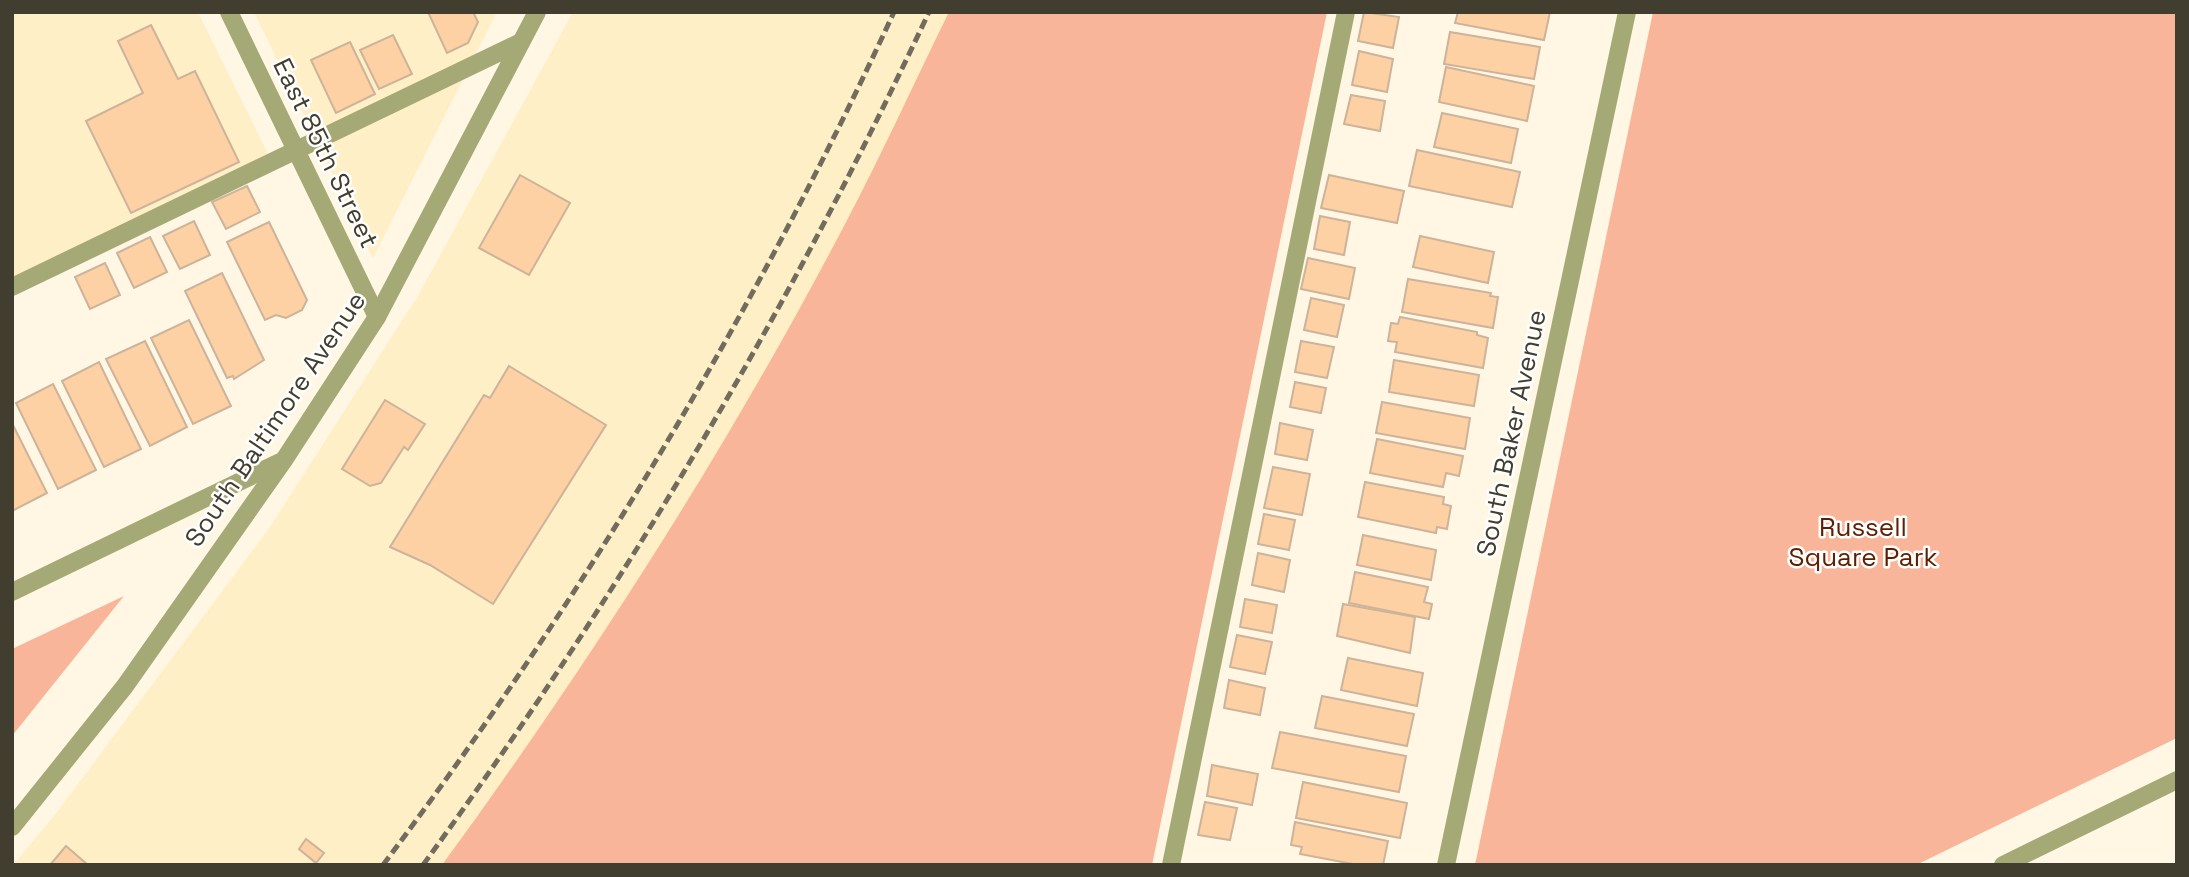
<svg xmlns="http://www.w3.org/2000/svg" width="2189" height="877" font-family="'Space Grotesk',sans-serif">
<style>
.built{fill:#feefc6}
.green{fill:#f9b599}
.building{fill:#fdd1a4;stroke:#ccb39a;stroke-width:2}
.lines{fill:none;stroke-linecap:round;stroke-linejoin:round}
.minor{stroke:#a4a976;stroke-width:18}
.rail{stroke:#716c5d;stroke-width:5;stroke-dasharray:10 5;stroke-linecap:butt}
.labels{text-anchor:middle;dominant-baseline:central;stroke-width:5;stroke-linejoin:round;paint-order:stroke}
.street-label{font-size:26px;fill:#413d2f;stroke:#fff}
.park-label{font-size:26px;fill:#5e2000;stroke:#fff}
</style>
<rect width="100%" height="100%" fill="#fff7e4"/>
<!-- built -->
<g class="built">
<path d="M12,12h186l74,150 -260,125z"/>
<path d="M254,12h243l-124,246z"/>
<path d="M573,12h754l-175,853h-1139l41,-49 216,-289 149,-233z"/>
</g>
<!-- green -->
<g class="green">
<path d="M949,12h378l-175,853h-710c149,-204 285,-416 402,-639 37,-70 70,-143 105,-214z"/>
<path d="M1653,12h524v726l-261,127h-441z"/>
<path d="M124,596l-112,140v-87z"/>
</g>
<!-- building -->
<g class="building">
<path d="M428,12h45l5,10 -10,21 -21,10z"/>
<path d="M1364,12l35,5 -6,31 -35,-7z"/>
<path d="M1458,12h92l-6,28 -89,-17z"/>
<path d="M151,25l27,54 17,-8 44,91 -108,51 -45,-92 57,-28 -25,-52z"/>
<path d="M1450,32l90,15 -6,32 -90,-15z"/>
<path d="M393,35l19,39 -33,15 -19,-39z"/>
<path d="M350,42l25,52 -39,19 -25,-53z"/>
<path d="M1359,51l34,8 -6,33 -35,-7z"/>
<path d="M1446,67l88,19 -7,35 -88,-19z"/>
<path d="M1351,95l34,6 -5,30 -36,-7z"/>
<path d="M1442,113l76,16 -7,34 -77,-16z"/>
<path d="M1417,150l103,22 -8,35 -103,-21z"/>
<path d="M520,175l50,28 -41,72 -50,-27z"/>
<path d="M1329,175l75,16 -7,32 -76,-15z"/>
<path d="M247,186l13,26 -34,17 -14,-27z"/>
<path d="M1320,216l30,6 -6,33 -30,-6z"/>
<path d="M194,221l16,34 -30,14 -17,-33z"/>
<path d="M269,222l38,78 -5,10 -16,8 -10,-3 -11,5 -38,-78z"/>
<path d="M1420,236l74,16 -6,31 -75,-16z"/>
<path d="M150,237l17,35 -33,16 -17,-35z"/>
<path d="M1308,258l47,10 -6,31 -48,-10z"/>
<path d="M105,263l15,32 -30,14 -15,-32z"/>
<path d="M222,273l42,87 -30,19 -1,-3 -6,2 -42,-87z"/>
<path d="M1408,279l83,14 -1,3 8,1 -5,31 -91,-16z"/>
<path d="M1311,298l33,7 -7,32 -33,-7z"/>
<path d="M1400,317l77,15v3l11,3 -5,30 -88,-16 2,-10 -9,-1 3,-18 7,1z"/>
<path d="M189,320l42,86 -38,18 -42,-86z"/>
<path d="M145,341l42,86 -37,19 -44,-87z"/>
<path d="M1301,341l33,6 -7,31 -32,-6z"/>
<path d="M1394,360l85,15 -5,31 -85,-14z"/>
<path d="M99,362l42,87 -37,18 -42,-86z"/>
<path d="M509,366l97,59 -113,179 -63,-39 -40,-18 94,-152 6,3z"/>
<path d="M1295,382l31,6 -5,25 -31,-6z"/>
<path d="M53,384l43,86 -38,19 -42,-86z"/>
<path d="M385,400l40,24 -17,26 -4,-3 -23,36 -11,3 -28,-17z"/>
<path d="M1382,402l88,16 -5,31 -89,-16z"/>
<path d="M12,423l35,70 -35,18z"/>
<path d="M1280,423l33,7 -6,30 -32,-6z"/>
<path d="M1377,439l86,17 -4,20 -13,-3 -3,14 -73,-14z"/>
<path d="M1273,467l37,7 -8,41 -38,-7z"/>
<path d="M1365,482l79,15 -1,7 8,2 -4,23 -10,-2 -1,6 -78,-16z"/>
<path d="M1264,514l31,6 -6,30 -31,-6z"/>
<path d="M1363,535l73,15 -5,30 -74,-15z"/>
<path d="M1258,553l32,7 -6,32 -32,-7z"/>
<path d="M1355,572l73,15 -4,15 8,2 -3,15 -80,-16z"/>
<path d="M1245,599l32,6 -5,28 -32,-6z"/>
<path d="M1343,604l72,13 -5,36 -73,-17z"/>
<path d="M1237,635l35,7 -7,32 -35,-7z"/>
<path d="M1348,658l75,15 -6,33 -76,-16z"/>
<path d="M1229,680l36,8 -5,27 -36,-7z"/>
<path d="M1322,696l92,18 -7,32 -92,-18z"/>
<path d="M1280,732l126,24 -7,36 -127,-24z"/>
<path d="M1212,765l46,9 -6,31 -45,-9z"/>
<path d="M1303,782l104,21 -7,35 -104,-20z"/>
<path d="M1205,802l32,6 -7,32 -32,-5z"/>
<path d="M1295,822l93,19 -5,24h-25l-58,-11 2,-7 -11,-2z"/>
<path d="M306,839l18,14 -8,10 -17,-14z"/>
<path d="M66,846l22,19h-38z"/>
</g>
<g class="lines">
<!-- minor -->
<g class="minor">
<path d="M229,12l148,305"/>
<path d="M12,287l509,-245"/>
<path d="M12,592l268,-130"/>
<path d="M12,827l113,-141 159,-226 93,-143 160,-305"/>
<path d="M1171,865l175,-853"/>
<path d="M1446,865l181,-853"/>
<path d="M2003,865l174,-85"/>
</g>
<!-- rail -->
<g class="rail">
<path d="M383,865c199,-265 372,-552 511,-853"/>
<path d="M423,865c196,-269 365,-552 506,-853"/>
</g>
</g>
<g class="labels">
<!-- street labels -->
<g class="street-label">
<text transform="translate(326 153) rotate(64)">East 85th Street</text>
<text transform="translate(275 419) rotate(-56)">South Baltimore Avenue</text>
<text transform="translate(1511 433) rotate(-78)">South Baker Avenue</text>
</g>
<!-- park labels -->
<g class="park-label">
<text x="1863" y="527">Russell<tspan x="1863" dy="30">Square Park</tspan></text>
</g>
</g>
<!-- border -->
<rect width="2189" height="877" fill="none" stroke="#413d2f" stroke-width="28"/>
</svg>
